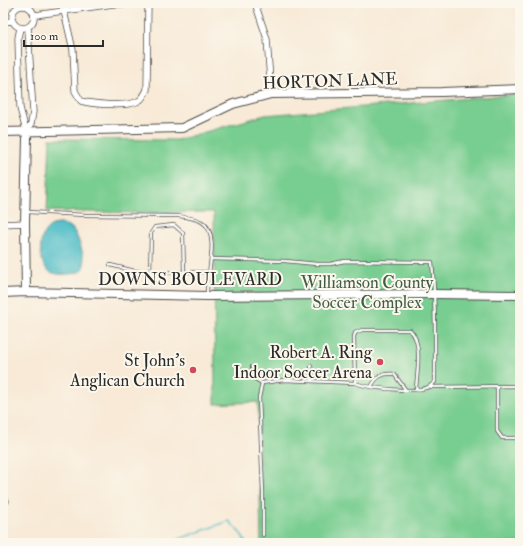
<svg xmlns="http://www.w3.org/2000/svg" width="523" height="546" font-family="'IM FELL Double Pica',serif">
<style>
.green{fill:#78cd90;stroke:#527c5e}
.water{fill:#4fbdc8;stroke:#3d747a}
.lines{fill:none;stroke-linecap:round;stroke-linejoin:round}
.stream{stroke:#4fbdc8;stroke-width:1.5}
.lane-casing{stroke:#4a4845;stroke-width:4}
.street-casing{stroke:#4a4845;stroke-width:7}
.secondary-casing{stroke:#4a4845;stroke-width:10}
.lane{stroke:#fff;stroke-width:2.5}
.street{stroke:#fff;stroke-width:5.5}
.secondary{stroke:#fff;stroke-width:8}
.poi-dot{fill:#d1495b;stroke:#fbf7ec;stroke-width:1.5}
.labels{text-anchor:middle;dominant-baseline:central;stroke-width:4;stroke-linejoin:round;paint-order:stroke}
.street-label{font-size:17px;fill:#2b2b2b;stroke:#fbf7ec}
.park-label{font-size:17px;fill:#425c49;stroke:#fbf7ec}
.poi-label{font-size:17px;fill:#2b2b2b;stroke:#fbf7ec;text-anchor:end}
</style>
<rect width="100%" height="100%" fill="#fbf7ec"/>
<filter id="ink" filterUnits="userSpaceOnUse"><feTurbulence type="fractalNoise" baseFrequency=".025" numOctaves="2"/><feDisplacementMap in="SourceGraphic" scale="8" xChannelSelector="R" yChannelSelector="G"/><feConvolveMatrix kernelMatrix="1 2 1 2 8 2 1 2 1" color-interpolation-filters="sRGB"/></filter>
<filter id="wash" filterUnits="userSpaceOnUse"><feTurbulence type="fractalNoise" baseFrequency=".012" numOctaves="4" result="noise"/><feDisplacementMap in="SourceGraphic" scale="16" xChannelSelector="R" yChannelSelector="G"/><feGaussianBlur stdDeviation="0.9" result="paint"/><feColorMatrix in="noise" values="0 0 0 0 0 0 0 0 0 0 0 0 0 0 0 0 0 1.4 0 .05"/><feComposite in="paint" operator="in"/></filter>
<g filter="url(#wash)">
<rect width="100%" height="100%" fill="#f8ead7"/>
<!-- green -->
<path class="green" d="M520,94v449l-259,-1 -3,-140 -43,2 -1,-192 -75,1 -92,-2 3,-72 127,1 88,-25z"/>
<!-- water -->
<path class="water" d="M63,224c3,1 6,2 9,4 6,7 14,31 12,40 -4,5 -11,6 -17,6 -5,1 -14,0 -18,-3 -11,-7 -11,-35 -1,-43 4,-4 10,-4 15,-4z"/>
<g class="lines">
<!-- stream -->
<path class="stream" d="M168,543l61,-22 12,13 5,9"/>
</g>
</g>
<g filter="url(#ink)">
<g class="lines">
<defs>
<g id="lane">
<path d="M28,212l57,3 93,1c8,1 17,2 24,6 19,11 4,54 5,72"/>
<path d="M211,259l74,2 32,3h13l15,-3 87,1c4,40 3,80 3,120 -2,1 -3,3 -5,4 -11,8 -62,2 -75,-3l-1,-46 1,-4 7,-3h48c13,12 7,43 6,59"/>
<path d="M110,265l25,6 15,2"/>
<path d="M184,272l-34,1 1,-40 4,-6 19,-2 9,8 1,39h25"/>
<path d="M311,366l1,15"/>
<path d="M252,367l3,12 7,4"/>
<path d="M497,386v45l5,7h18"/>
<path d="M371,387c5,-10 11,-14 23,-13l11,15"/>
<path d="M431,387l89,-1"/>
<path d="M263,535v-42l-4,-95 3,-15 22,-3 71,3"/>
</g>
<g id="street">
<path d="M255,3l12,36 4,55"/>
<circle cx="23" cy="17" r="11"/>
<path d="M64,11l9,39 2,41 6,10c11,3 49,7 59,-1 3,-2 5,-7 7,-10l1,-87"/>
<path d="M35,15l79,-11 34,-1"/>
<path d="M3,22l9,-1"/>
<path d="M20,28l-2,10 2,70 6,23"/>
<path d="M26,131l5,-7 2,-12 -5,-84"/>
<path d="M3,224l22,-1"/>
<path d="M3,501h3"/>
</g>
<g id="secondary">
<path d="M26,131l1,7 -2,85 1,69"/>
<path d="M3,132l179,-4 51,-24 38,-10 171,-2 78,-3"/>
<path d="M3,293l23,-1 181,4 227,-2 86,1"/>
</g>
</defs>
<!-- lane casing -->
<use href="#lane" class="lane-casing"/>
<!-- street casing -->
<use href="#street" class="street-casing"/>
<!-- secondary casing -->
<use href="#secondary" class="secondary-casing"/>
<!-- lane -->
<use href="#lane" class="lane"/>
<!-- street -->
<use href="#street" class="street"/>
<!-- secondary -->
<use href="#secondary" class="secondary"/>
</g>
</g>
<!-- markers -->
<g class="poi-dot">
<circle cx="380" cy="362" r="4"/>
<circle cx="193" cy="370" r="4"/>
</g>
<g class="labels">
<!-- street labels -->
<g class="street-label">
<text transform="translate(330 81) rotate(-2)">HORTON LANE</text>
<text x="190" y="279">DOWNS BOULEVARD</text>
</g>
<!-- park labels -->
<g class="park-label">
<text x="367" y="282">Williamson County<tspan x="367" dy="20">Soccer Complex</tspan></text>
</g>
<!-- poi labels -->
<g class="poi-label">
<text x="372" y="352">Robert A. Ring<tspan x="372" dy="20">Indoor Soccer Arena</tspan></text>
<text x="185" y="360">St John's<tspan x="185" dy="20">Anglican Church</tspan></text>
</g>
</g>
<!-- margin -->
<rect width="523" height="546" fill="none" stroke="#fbf7ec" stroke-width="16"/>
<!-- scale -->
<path d="M24 40v6h79v-6" fill="none" stroke="#2b2b2b" stroke-width="2"/>
<text x="30" y="40" font-size="12" fill="#2b2b2b" stroke="#fbf7ec" stroke-width="3" paint-order="stroke">100 m</text>
</svg>
